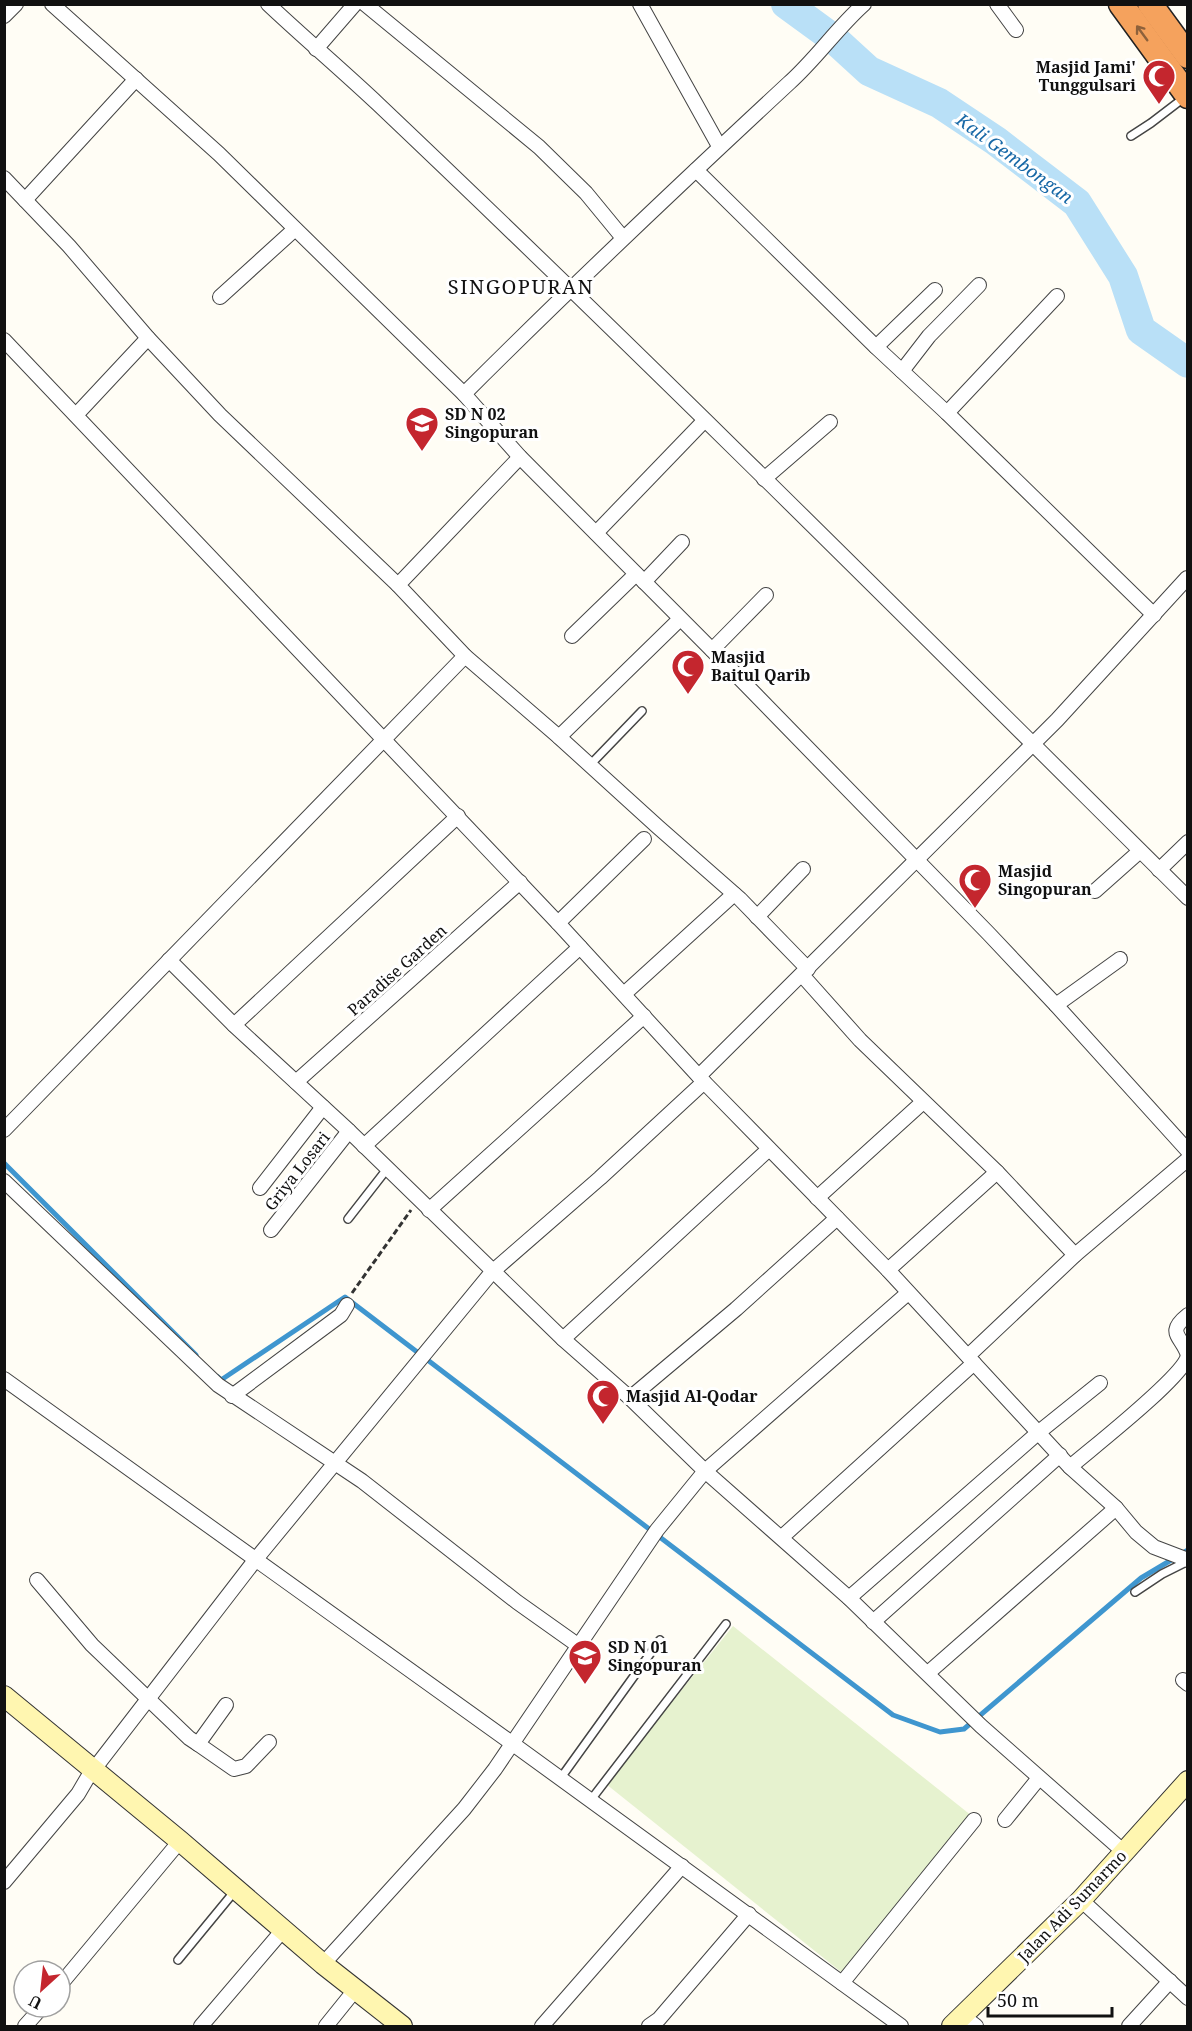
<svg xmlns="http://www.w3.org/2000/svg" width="1192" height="2031" font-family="'Noto Serif',serif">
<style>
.pitch{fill:#e6f2cf}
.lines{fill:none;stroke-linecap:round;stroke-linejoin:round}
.stream{stroke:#3f96cf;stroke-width:5}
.river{stroke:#b9e0f7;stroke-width:30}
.lane-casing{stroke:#444;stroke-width:10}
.street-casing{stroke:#444;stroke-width:16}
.secondary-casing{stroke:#333;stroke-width:22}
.highway-casing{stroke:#222;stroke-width:27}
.path{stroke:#333;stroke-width:3;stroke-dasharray:6 3;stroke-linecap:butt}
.lane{stroke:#fff;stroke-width:7}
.street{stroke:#fff;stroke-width:14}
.secondary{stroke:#fff6b0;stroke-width:20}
.highway{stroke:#f5a25d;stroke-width:24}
.oneway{stroke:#8e613b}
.labels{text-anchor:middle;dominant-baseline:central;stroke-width:6;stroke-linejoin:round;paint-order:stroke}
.poi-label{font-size:16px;font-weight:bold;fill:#111;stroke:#fff;text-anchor:start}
.street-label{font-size:16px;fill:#111;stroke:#fff}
.water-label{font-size:18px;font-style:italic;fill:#1768a6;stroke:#fff}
.quarter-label{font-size:20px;letter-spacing:1.5px;fill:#111;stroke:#fff}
</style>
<rect width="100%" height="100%" fill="#fffdf5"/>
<!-- pitch -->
<path class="pitch" d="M733,1626l239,190 -127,159 -239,-191z"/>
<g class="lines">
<!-- stream -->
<g class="stream">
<path d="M4,1163l192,192"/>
<path d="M218,1377l3,3 124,-83 548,418 47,17 24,-3 177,-151 47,-28"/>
</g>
<!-- river -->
<path class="river" d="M786,4l48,35 35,32 70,32 57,38 81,62 46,73 18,54 47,33"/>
<defs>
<g id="lane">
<path d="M1131,136l20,-13 34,-26"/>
<path d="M590,765l52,-54"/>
<path d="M348,1219l39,-50"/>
<path d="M1135,1592l27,-18 26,-13"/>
<path d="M560,1779l100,-139"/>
<path d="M590,1801l136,-177"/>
<path d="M178,1960l56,-68"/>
</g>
<g id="street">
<path d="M52,4l167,150 245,240 56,63 192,193 277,284 67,71 132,146"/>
<path d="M268,4c36,34 74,66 110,100 274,260 542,528 810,794"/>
<path d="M365,4l174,143 47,46 37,45"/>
<path d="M640,4l79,142"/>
<path d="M997,4l19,26"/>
<path d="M4,16l12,-12"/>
<path d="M316,49l39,-45"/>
<path d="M696,170l180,177 71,66 207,202"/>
<path d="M4,178l65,68 79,92 72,77 178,170"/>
<path d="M25,200l111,-121"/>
<path d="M220,297l75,-68"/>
<path d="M4,340l554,583 146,159 184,188 182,197 46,41 20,24 18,15 34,13"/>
<path d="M876,347l59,-57"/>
<path d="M902,371l27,-35 50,-51"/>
<path d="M464,394c106,-106 215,-209 325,-311 27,-24 48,-55 75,-79"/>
<path d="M947,413l110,-117"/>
<path d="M76,415l72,-77"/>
<path d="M520,457l-122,128 67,71 94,81 99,90 82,72 68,70"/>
<path d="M764,479l66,-57"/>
<path d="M596,533l108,-112"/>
<path d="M644,582l38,-40"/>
<path d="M572,636l64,-62"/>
<path d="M712,650l54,-55"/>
<path d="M559,737l121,-118"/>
<path d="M1159,870l29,-28"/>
<path d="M1095,891l45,-40"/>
<path d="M757,917l46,-48"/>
<path d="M558,923l86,-84"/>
<path d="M169,960l65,65 115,106 214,208 67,59 75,73 144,127 132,128 143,126"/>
<path d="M802,975l58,65 137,132 78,83"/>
<path d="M624,994l110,-100"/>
<path d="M1056,1005l64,-46"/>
<path d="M234,1025l224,-209"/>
<path d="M699,1076l358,-356 130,-142"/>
<path d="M296,1082l224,-200"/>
<path d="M4,1130l461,-474"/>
<path d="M364,1146l216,-199"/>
<path d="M4,1181l214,204 144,96 155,121 62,44"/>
<path d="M260,1188l63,-81"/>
<path d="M817,1198l106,-96"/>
<path d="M429,1210l215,-194"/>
<path d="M271,1230l78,-99"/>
<path d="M888,1270l109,-98"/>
<path d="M1188,1315c-23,18 -6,21 0,40"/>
<path d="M563,1339l206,-190"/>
<path d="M968,1356l107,-101 113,-96"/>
<path d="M4,1379l509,365 388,282"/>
<path d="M232,1396l109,-81 6,-10"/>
<path d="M630,1398l106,-89 101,-91"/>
<path d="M1070,1467c22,-19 112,-89 118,-111"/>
<path d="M782,1537l192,-174"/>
<path d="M37,1580l55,65 97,93 9,6 28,-39"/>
<path d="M849,1598l190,-166 61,-49"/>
<path d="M873,1622l187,-167"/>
<path d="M928,1673l188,-165"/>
<path d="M1183,1680l5,4"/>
<path d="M198,1744l36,25 12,-3 23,-24"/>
<path d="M1005,1820l34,-42"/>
<path d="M4,1882l74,-88 10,-17 168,-218 236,-287 108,-94 104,-96"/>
<path d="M1081,1900l107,98"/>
<path d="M323,1964l141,-155 31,-40 162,-239 48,-59 203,-178"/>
<path d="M842,1983l132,-163"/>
<path d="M60,1985l120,-144"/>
<path d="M963,2016l13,10"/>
<path d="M25,2026l17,-19"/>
<path d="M201,2026l82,-96"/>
<path d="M326,2026l29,-36"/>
<path d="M542,2026l140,-160"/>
<path d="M649,2026l10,-7 90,-105"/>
<path d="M1129,2026l41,-45"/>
</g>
<g id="secondary">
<path d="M4,1696l176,145 143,123 79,62"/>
<path d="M952,2026l129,-126 107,-119"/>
</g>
<g id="highway">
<path d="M1121,4l67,92"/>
<path d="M1150,4l38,52"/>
</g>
</defs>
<!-- lane casing -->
<use href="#lane" class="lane-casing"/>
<!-- street casing -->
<use href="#street" class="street-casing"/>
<!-- secondary casing -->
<use href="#secondary" class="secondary-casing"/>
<!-- highway casing -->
<use href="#highway" class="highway-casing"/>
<!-- path -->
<path class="path" d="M352,1293l59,-83"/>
<!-- lane -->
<use href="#lane" class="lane"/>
<!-- street -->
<use href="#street" class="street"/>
<!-- secondary -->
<use href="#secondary" class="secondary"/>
<!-- highway -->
<use href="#highway" class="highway"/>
</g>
<!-- one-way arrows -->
<defs><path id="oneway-shaft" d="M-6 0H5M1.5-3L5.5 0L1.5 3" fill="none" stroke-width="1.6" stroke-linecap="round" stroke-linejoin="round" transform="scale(1.5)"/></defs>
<use class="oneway" href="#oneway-shaft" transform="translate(1142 33) rotate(-126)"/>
<!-- icons -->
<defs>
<symbol id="mosque-pin" viewBox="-11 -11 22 30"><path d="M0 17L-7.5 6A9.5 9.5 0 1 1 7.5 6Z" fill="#c4262e" stroke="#fff"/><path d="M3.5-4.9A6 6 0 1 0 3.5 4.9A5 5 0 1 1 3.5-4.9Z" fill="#fff"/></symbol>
<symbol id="school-pin" viewBox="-11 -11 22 30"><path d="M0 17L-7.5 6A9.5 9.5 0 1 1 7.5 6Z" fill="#c4262e" stroke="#fff"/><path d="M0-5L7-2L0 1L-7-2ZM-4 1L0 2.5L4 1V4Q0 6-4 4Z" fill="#fff"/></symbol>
</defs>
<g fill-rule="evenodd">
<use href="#mosque-pin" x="1140" y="57" width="38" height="52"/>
<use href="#school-pin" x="403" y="404" width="38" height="52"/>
<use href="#mosque-pin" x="669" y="647" width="38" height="52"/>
<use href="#mosque-pin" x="956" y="861" width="38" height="52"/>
<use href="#mosque-pin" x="584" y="1377" width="38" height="52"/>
<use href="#school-pin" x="566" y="1637" width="38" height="52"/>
</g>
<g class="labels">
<!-- poi labels -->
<g class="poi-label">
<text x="1136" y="67" text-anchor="end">Masjid Jami'<tspan x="1136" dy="18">Tunggulsari</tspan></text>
<text x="445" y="414">SD N 02<tspan x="445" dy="18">Singopuran</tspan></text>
<text x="711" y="657">Masjid<tspan x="711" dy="18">Baitul Qarib</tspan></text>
<text x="998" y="871">Masjid<tspan x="998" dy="18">Singopuran</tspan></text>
<text x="626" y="1396">Masjid Al-Qodar</text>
<text x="608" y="1647">SD N 01<tspan x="608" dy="18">Singopuran</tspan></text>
</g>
<!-- street labels -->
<g class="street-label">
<text transform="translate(397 970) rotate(-42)">Paradise Garden</text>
<text transform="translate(297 1171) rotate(-52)">Griya Losari</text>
<text transform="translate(1072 1906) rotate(-46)">Jalan Adi Sumarmo</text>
</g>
<!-- water labels -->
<g class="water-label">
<text transform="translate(1015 158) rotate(36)">Kali Gembongan</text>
</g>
<!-- quarter labels -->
<g class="quarter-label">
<text x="521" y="286">SINGOPURAN</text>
</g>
</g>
<!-- border -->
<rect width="1192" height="2031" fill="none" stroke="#111111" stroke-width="12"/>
<!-- north arrow -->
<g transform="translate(42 1989) rotate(207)"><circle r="28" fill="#ffffff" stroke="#a0a0a0" stroke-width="1.5"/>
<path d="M0-4.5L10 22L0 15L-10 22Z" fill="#c4262e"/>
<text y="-9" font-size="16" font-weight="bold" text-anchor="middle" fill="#111111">U</text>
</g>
<!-- scale -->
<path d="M988 2007v9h124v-9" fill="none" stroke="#111111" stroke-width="3"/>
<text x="997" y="2007" font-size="18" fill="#111111" stroke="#ffffff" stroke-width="4.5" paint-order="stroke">50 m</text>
</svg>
